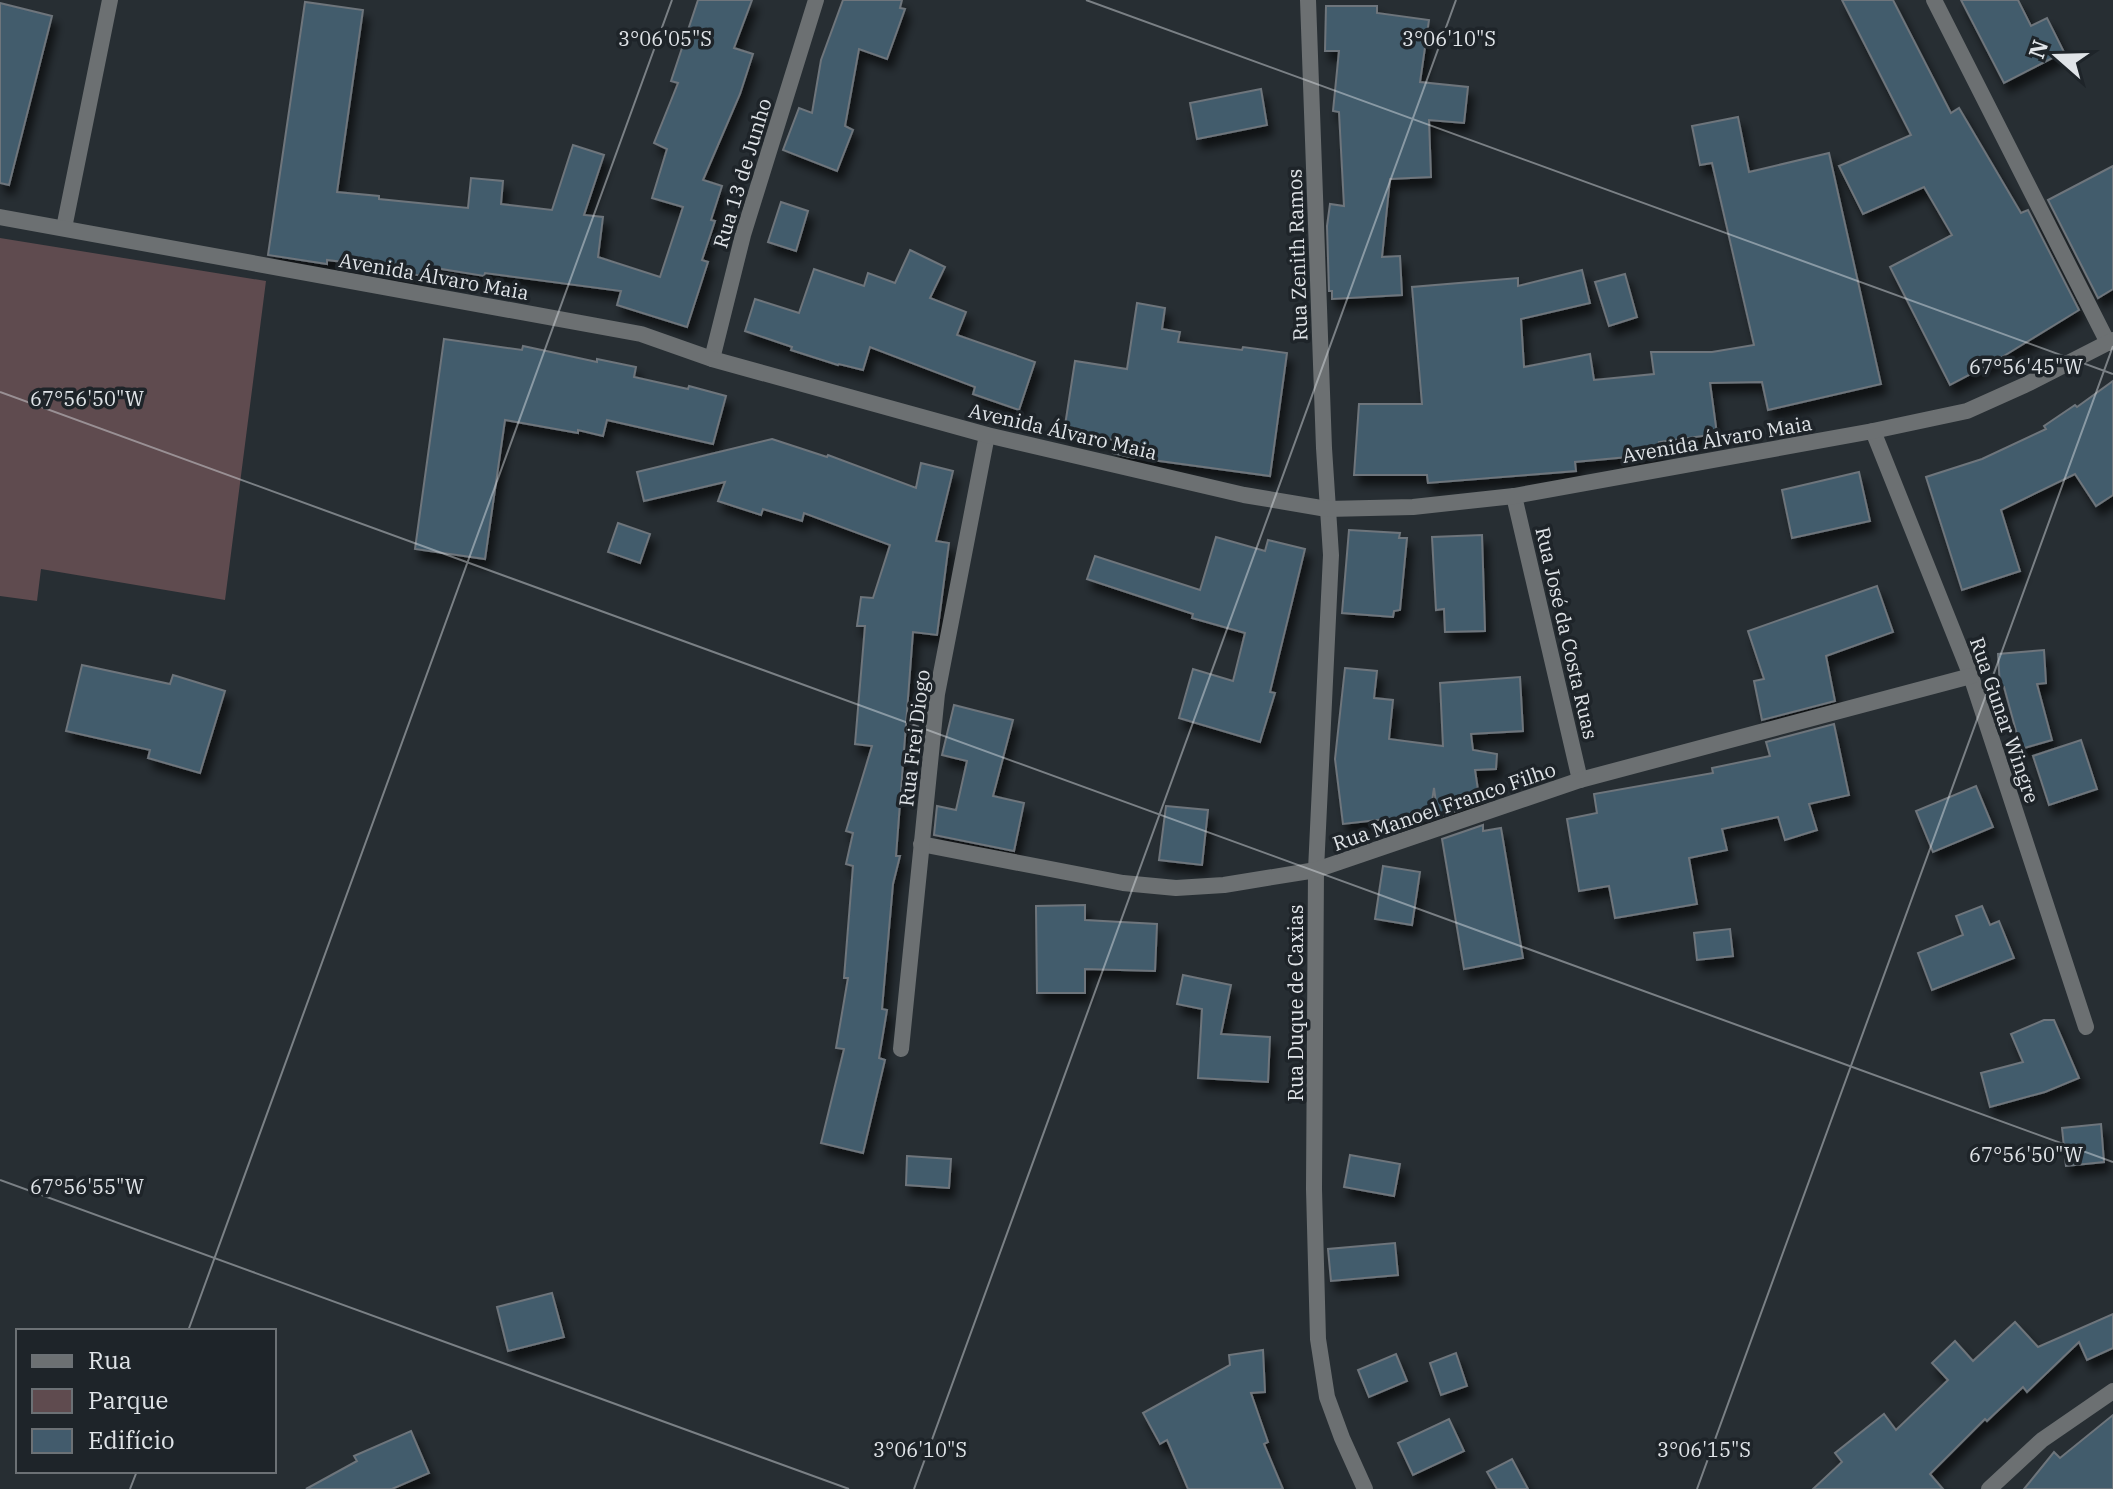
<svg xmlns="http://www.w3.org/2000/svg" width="2113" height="1489" font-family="'IBM Plex Serif',serif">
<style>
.green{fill:#5f4b4f}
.building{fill:#425b6c;stroke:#6e757b;stroke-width:2;filter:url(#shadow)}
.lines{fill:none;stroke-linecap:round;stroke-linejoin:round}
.minor{stroke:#6c7072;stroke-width:16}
.tertiary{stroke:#6c7072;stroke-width:16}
.ticks{fill:none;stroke:#e0e4e8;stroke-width:2;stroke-opacity:0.45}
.labels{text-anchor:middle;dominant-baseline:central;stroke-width:7;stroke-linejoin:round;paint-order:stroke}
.street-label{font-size:20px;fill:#e0e4e8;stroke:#1e2429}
.ticks-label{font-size:20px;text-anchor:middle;fill:#e0e4e8;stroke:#1e2429;stroke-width:7;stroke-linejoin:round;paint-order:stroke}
</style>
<defs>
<filter id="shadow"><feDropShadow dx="5" dy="9" stdDeviation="4" flood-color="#0009"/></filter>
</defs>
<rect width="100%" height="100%" fill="#272e33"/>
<!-- green -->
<path class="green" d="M0,238l266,43 -41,319 -184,-31 -4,32 -37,-5z"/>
<!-- building -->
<g class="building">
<path d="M698,0h54l-18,48 19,6 -13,40 -37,86 19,6 -11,34 4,1 -13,39 6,2 -21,65 -70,-22 4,-14 -136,-18 -1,3 -49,-8 -1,9 -52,-6v-4l-55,-7v4l-59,-9 37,-253 58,8 -26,182 42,4v3l89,9 3,-30 32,3 -2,23 51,6 21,-65 31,10 -20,60 19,2 -5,40 62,20 23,-70 -31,-9 15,-49 -13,-6 24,-60 -7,-2z"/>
<path d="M843,0h59l-2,8 5,1 -18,50 -28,-10 -14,77 8,4 -16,41 -54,-21 16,-42 13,5 9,-53z"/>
<path d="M1842,0h51l58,113 8,-5 62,105 7,-3 51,100 -85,52 -44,23 -60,-118 62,-32 -28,-48 -61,27 -24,-48 72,-31z"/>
<path d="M1961,0h57l13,26 16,-8 17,34 -60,31z"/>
<path d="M0,3l52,13 -43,169 -9,-2z"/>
<path d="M1326,6h51v7l52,7 -9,62 48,5 -4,36 -35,-3 2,57 -41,2 -8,78 18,-1 2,39 -70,4v-8h-3l-2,-65 3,-22 14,2 -5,-94 -6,-1 6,-60h-14z"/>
<path d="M1261,89l6,36 -70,14 -7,-36z"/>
<path d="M1738,117l11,55 80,-19 52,231 -113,26 -6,-28 -52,1 7,51 -58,8 1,12 -85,8 1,9 -148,12 -1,-8h-73l5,-71h63l-10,-117 106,-9v8l64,-16 8,33 -69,16 3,48 66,-13 4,26 60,-6 -3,-22h61l42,-7 -42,-182 -12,2 -8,-39z"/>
<path d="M2113,166v123l-15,9 -50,-98z"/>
<path d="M781,202l27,9 -12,40 -28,-9z"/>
<path d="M910,250l35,17 -15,31 36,14 -9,23 78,27 -16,48 -46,-16 2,-7 -105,-40 -7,23 -24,-6 -1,1 -47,-15 1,-3 -47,-16 10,-32 44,14 15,-44 50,17 4,-13 27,10z"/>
<path d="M1625,274l12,43 -28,9 -14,-44z"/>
<path d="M1137,303l28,5 -3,21 18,3 -2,10 64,8 1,-3 44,6 -17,123 -140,-19 -17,-4 2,-13 -51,-8 11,-71 52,8z"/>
<path d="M444,339l78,11 1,-4 74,16v-3l39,8 -2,10 54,12 1,-3 37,10 -13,48 -106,-24 -4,16 -25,-6v3l-73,-13 -20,139 -70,-10z"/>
<path d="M2113,381v114l-17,11 -21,-32 -74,36 19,61 -58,19 -36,-113 56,-18 64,-30 -2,-3 31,-21 2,2z"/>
<path d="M772,439l55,18 1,-2 88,33 5,-25 32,8 -17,70 13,2 -12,92 -24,-3 -17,224h4l-7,28 -11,125 5,1 -8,48 6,2 -22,93 -42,-10 23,-94 -8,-1 12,-70h-4l9,-112 -7,-2 7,-31 -7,-2 26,-85 -17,-2 10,-118h-8l4,-29 12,1 17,-53 -86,-32 -2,8 -39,-12 -2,6 -43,-14 7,-19 -81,19 -7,-29z"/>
<path d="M1859,472l11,49 -78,17 -10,-48z"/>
<path d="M618,523l32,11 -10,29 -32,-11z"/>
<path d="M1349,530l51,3 -1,5h8l-7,72 -6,1 -1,6 -51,-4z"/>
<path d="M1482,535l3,96 -40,1 -1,-23 -8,1 -4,-73z"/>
<path d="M1216,537l49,14 3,-11 37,9 -35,143 5,1 -15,49 -81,-24 14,-49 40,12 12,-48 -53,-15 1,-4 -106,-35 8,-23 105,34z"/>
<path d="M1877,586l16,46 -67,24 9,45 -73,19 -8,-39 10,-2 -16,-48z"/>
<path d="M2044,650l2,33 -9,1 15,56 -31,9 -17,-62h-4l-2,-33z"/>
<path d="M82,665l88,19 3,-9 52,16 -25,82 -52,-15 2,-8 -84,-19z"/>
<path d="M1345,668l32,3 -3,27 19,2 -4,39 54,7 -3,-63 80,-6 3,54 -52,3 2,16 24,4 -1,15 -21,1 5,33 -42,14 -4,-29 -4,26 -87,10 -8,-65z"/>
<path d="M954,705l59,15 -20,76 31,7 -10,48 -80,-16 3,-29 19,4 11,-49 -25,-6z"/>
<path d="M1834,724l15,71 -40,9 8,26 -32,10 -7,-23 -56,12 5,21 -38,8 8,46 -82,14 -6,-32 -30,5 -12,-72 30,-6 -3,-19 119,-21 -1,-5 58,-12 -4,-14z"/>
<path d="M2081,740l16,49 -48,16 -16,-49z"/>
<path d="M1976,786l17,41 -60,25 -17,-41z"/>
<path d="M1166,806l42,4 -6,55 -43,-5z"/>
<path d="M1483,825v6l18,-3 22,130 -59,11 -22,-130z"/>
<path d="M1383,866l37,6 -8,53 -37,-6z"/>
<path d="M1085,905v15l72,4 -2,47 -70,-2v24h-48l-1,-87z"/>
<path d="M1982,906l8,19 9,-4 15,37 -82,32 -14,-37 45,-18 -7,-19z"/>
<path d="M1730,929l3,27 -36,4 -3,-27z"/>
<path d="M1183,975l48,10 -10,49 49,3 -2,45 -70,-4 4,-69 -25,-5z"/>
<path d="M2044,1020h10l25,58 -34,14 -55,15 -9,-34 42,-11 -12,-28z"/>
<path d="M2101,1124l3,38 -38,4 -4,-38z"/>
<path d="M1350,1155l50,9 -6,32 -50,-9z"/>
<path d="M907,1156l44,3 -2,29 -43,-3z"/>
<path d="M1395,1243l3,32 -67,6 -3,-32z"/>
<path d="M552,1293l12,44 -56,14 -11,-44z"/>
<path d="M2113,1314v34l-26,12 -8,-18 -52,50 -4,-5 -36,34 -2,-2 -55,55 13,15h-130l29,-27 -7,-9 49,-39 12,16 52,-50 -16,-17 23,-22 18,20 42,-39 23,25z"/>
<path d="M1263,1350l2,42 -14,1 17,49 -4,2 19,45h-95l-21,-49 -7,4 -17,-31 87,-48 -1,-10z"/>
<path d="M1456,1353l11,33 -26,9 -11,-32z"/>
<path d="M1396,1354l11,27 -38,16 -11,-27z"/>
<path d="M2113,1415v74h-89l30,-37 6,6z"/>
<path d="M1449,1419l15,32 -51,24 -15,-32z"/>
<path d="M411,1431l18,42 -37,16h-86l51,-28 -3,-5z"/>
<path d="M1512,1459l16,30h-31l-10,-17z"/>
</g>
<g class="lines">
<!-- minor -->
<g class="minor">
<path d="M1308,0l16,448 7,107 -15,315 -2,319 4,150 9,58 15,41 23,51"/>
<path d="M1934,0l174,343"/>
<path d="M64,228l46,-228"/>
<path d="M712,359l31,-124 73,-235"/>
<path d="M1873,431l98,245 115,351"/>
<path d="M1514,496l66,284"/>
<path d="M921,844l202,39 53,5 48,-3 92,-15 264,-90 391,-104"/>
<path d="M901,1049l36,-355 50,-259"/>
<path d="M1989,1489l53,-49 71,-49"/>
</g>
<!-- tertiary -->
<path class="tertiary" d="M0,217l641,117 71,25 275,76 257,60 83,14 86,-2 101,-11 359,-65 94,-20 58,-26 88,-45"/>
</g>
<!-- ticks -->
<path class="ticks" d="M1086,0l1027,374M0,392l2113,770M0,1180l849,309M188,1331l484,-1331M130,1489l7,-18M914,1489l542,-1489M1697,1489l416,-1143"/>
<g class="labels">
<!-- street labels -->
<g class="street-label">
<text transform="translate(742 173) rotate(-73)">Rua 13 de Junho</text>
<text transform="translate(1297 255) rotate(-92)">Rua Zenith Ramos</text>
<text transform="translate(434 276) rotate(10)">Avenida Álvaro Maia</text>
<text transform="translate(1063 431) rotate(13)">Avenida Álvaro Maia</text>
<text transform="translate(1717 439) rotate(-10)">Avenida Álvaro Maia</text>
<text transform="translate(1567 633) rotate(77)">Rua José da Costa Ruas</text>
<text transform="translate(2005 720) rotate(71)">Rua Gunar Wingre</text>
<text transform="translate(914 738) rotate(-83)">Rua Frei Diogo</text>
<text transform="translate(1444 806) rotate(-19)">Rua Manoel Franco Filho</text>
<text transform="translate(1295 1003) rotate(-90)">Rua Duque de Caxias</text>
</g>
</g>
<g class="ticks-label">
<text x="665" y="46">3°06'05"S</text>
<text x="1449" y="46">3°06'10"S</text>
<text x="2026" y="374">67°56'45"W</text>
<text x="87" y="406">67°56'50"W</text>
<text x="2026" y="1162">67°56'50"W</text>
<text x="87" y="1194">67°56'55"W</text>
<text x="920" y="1457">3°06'10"S</text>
<text x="1704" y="1457">3°06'15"S</text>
</g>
<!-- legend -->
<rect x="16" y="1329" width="260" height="144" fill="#1e2429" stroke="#6c7175" stroke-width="2"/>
<rect x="32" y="1355" width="40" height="12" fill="#6c7072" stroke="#6c7175" stroke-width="2"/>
<text x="88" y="1369" font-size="24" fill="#e0e4e8">Rua</text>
<rect x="32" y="1389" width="40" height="24" fill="#5f4b4f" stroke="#6c7175" stroke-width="2"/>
<text x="88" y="1409" font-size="24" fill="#e0e4e8">Parque</text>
<rect x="32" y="1429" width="40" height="24" fill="#425b6c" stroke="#6c7175" stroke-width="2"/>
<text x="88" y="1449" font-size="24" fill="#e0e4e8">Edifício</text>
<!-- north arrow -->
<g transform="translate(2057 56) rotate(290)" stroke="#1e2429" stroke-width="6" paint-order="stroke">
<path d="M0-6L14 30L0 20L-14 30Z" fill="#e0e4e8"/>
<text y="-12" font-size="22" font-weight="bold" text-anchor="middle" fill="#e0e4e8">N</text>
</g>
</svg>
